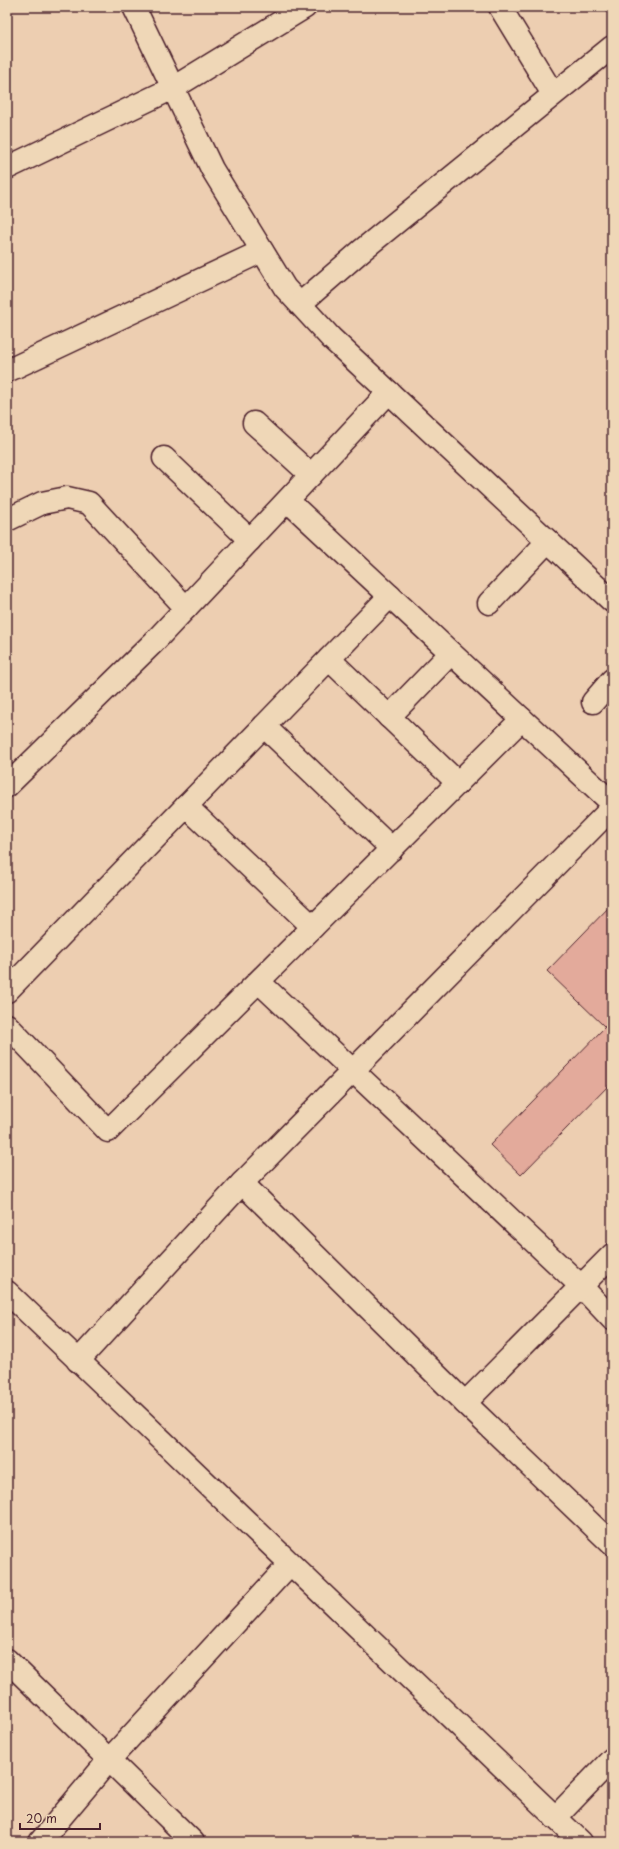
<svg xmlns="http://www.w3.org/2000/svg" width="619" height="1849" font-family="'Playpen Sans',sans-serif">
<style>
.building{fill:#e3aa9b;stroke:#4a1f2b}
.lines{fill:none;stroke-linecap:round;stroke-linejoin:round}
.street-casing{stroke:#4a1f2b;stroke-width:25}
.street{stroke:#efd7b7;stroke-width:22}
</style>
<rect width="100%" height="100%" fill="#edceb1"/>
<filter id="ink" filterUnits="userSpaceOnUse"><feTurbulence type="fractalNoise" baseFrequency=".025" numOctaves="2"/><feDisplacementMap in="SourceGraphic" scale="8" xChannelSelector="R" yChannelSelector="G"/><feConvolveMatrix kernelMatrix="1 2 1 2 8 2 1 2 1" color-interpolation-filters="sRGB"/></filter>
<g filter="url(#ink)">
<!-- building -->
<path class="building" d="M612,904v178l-91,93 -31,-30 115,-118 -58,-56z"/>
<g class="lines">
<defs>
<g id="street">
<path d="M134,7l78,162 73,119 46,50 281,263"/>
<path d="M500,7l53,87"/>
<path d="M7,168l166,-80 132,-81"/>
<path d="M300,304l61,-53 251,-204"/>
<path d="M7,371l255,-120"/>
<path d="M254,423l57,52"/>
<path d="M164,458l86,82"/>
<path d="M288,501l324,302"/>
<path d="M7,520l35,-17 25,-5 22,5 97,105"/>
<path d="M489,603l59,-62"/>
<path d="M329,659l129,124"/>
<path d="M593,702l19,-22"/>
<path d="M389,717l62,-64"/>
<path d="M264,726l128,123"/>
<path d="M7,786l147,-144 235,-250"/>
<path d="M186,806l127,121"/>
<path d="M259,982l322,304 31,33"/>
<path d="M7,991l383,-395"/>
<path d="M7,1025l101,106 414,-412"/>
<path d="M242,1183l223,220 147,141"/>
<path d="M7,1292l574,550"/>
<path d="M78,1361l164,-178 370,-375"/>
<path d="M465,1403l147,-148"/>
<path d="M7,1660l186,182"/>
<path d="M555,1818l57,-59"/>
<path d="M40,1842l69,-82 181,-196"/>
</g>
</defs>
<!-- street casing -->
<use href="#street" class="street-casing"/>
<!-- street -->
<use href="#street" class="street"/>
</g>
</g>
<!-- margin -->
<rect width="619" height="1849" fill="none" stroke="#efd7b7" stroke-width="24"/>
<rect x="12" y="12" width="595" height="1825" fill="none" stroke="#4a1f2b" stroke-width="1.5" filter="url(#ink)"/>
<!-- scale -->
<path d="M20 1823v6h80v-6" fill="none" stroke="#4a1f2b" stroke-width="2"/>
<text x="26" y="1823" font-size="12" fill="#4a1f2b" stroke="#efd7b7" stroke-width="3" paint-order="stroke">20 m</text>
</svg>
